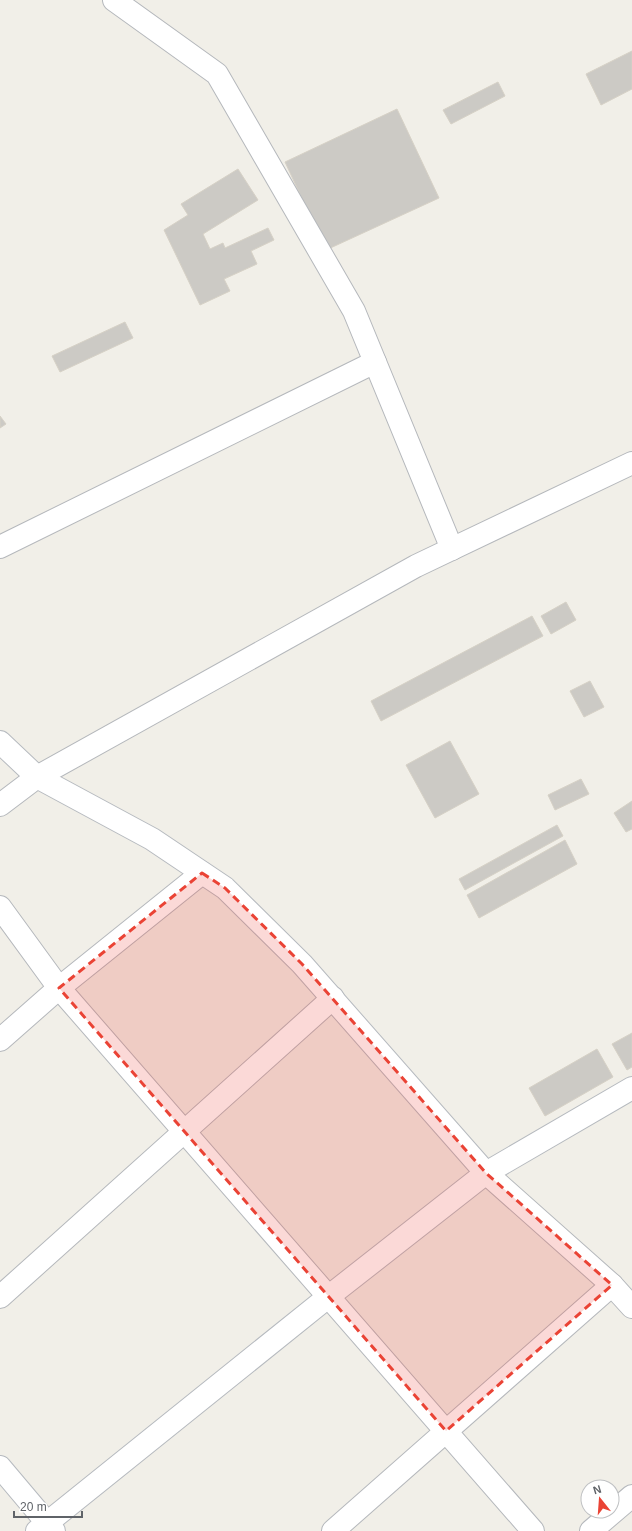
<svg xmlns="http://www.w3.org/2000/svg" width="632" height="1531" font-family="Arial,sans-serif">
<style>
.building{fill:#cccac5;stroke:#d6d1c6}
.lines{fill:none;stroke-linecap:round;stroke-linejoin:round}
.street-casing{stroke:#b5b8bc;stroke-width:24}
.secondary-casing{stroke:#b6babf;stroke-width:24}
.street{stroke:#fff;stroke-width:22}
.secondary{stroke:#fff;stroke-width:22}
.marked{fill:#ea4335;fill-opacity:0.2;stroke:#ea4335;stroke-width:3;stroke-dasharray:8 5;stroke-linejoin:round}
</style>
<rect width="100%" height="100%" fill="#f1efe8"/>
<!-- building -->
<g class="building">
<path d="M632,51v38l-31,16 -15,-31z"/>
<path d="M498,82l7,14 -54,28 -8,-14z"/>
<path d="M397,109l42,89 -113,52 -41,-88z"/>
<path d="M238,169l20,31 -55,34 7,15 13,-6 2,5 43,-20 6,12 -23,11 6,13 -33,15 6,12 -30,14 -36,-75 24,-15 -7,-11z"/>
<path d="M125,322l8,16 -73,34 -8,-16z"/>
<path d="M0,416l6,8 -6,4z"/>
<path d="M566,602l10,18 -25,14 -10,-18z"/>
<path d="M532,616l11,20 -162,85 -10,-20z"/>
<path d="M590,681l14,26 -20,10 -14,-26z"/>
<path d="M450,741l29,53 -44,24 -29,-53z"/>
<path d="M581,779l8,15 -34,16 -7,-15z"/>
<path d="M632,801v28l-6,3 -12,-19z"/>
<path d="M557,825l6,11 -98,54 -6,-11z"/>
<path d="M565,840l12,24 -98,54 -12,-23z"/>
<path d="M632,1033v34l-5,3 -15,-26z"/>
<path d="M597,1049l16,28 -68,39 -16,-28z"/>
</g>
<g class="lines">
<defs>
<g id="street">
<path d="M114,0l103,74 137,237 98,238"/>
<path d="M0,547l375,-185"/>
<path d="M0,805l37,-28 379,-211 216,-103"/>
<path d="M0,907l59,81 474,543"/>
<path d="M0,1040l59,-52 143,-115"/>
<path d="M486,1173l126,112 20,22"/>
<path d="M0,1297l333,-299"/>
<path d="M333,1531l279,-246"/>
<path d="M591,1531l41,-35"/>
</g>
<g id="secondary">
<path d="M0,742l37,35 115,62 73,49 77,76 184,209"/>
<path d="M0,1467l54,64"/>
<path d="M37,1531l291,-234 158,-124 146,-85"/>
</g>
</defs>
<!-- street casing -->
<use href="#street" class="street-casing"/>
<!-- secondary casing -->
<use href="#secondary" class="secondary-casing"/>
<!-- street -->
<use href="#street" class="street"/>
<!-- secondary -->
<use href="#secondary" class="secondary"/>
</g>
<!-- marked area -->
<path class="marked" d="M202,873l23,15 77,76 184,209 126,112 -166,146 -387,-443z"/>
<!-- north arrow -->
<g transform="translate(600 1499) rotate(343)"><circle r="19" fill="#ffffff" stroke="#bfc1c3"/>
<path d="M0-3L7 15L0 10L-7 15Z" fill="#ea4335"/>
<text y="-6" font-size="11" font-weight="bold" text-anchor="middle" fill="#5f6368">N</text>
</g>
<!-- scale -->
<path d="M14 1511v6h68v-6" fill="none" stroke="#5f6368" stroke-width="2"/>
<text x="20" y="1511" font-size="12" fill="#5f6368" stroke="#ffffff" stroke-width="3" paint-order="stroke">20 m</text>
</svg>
